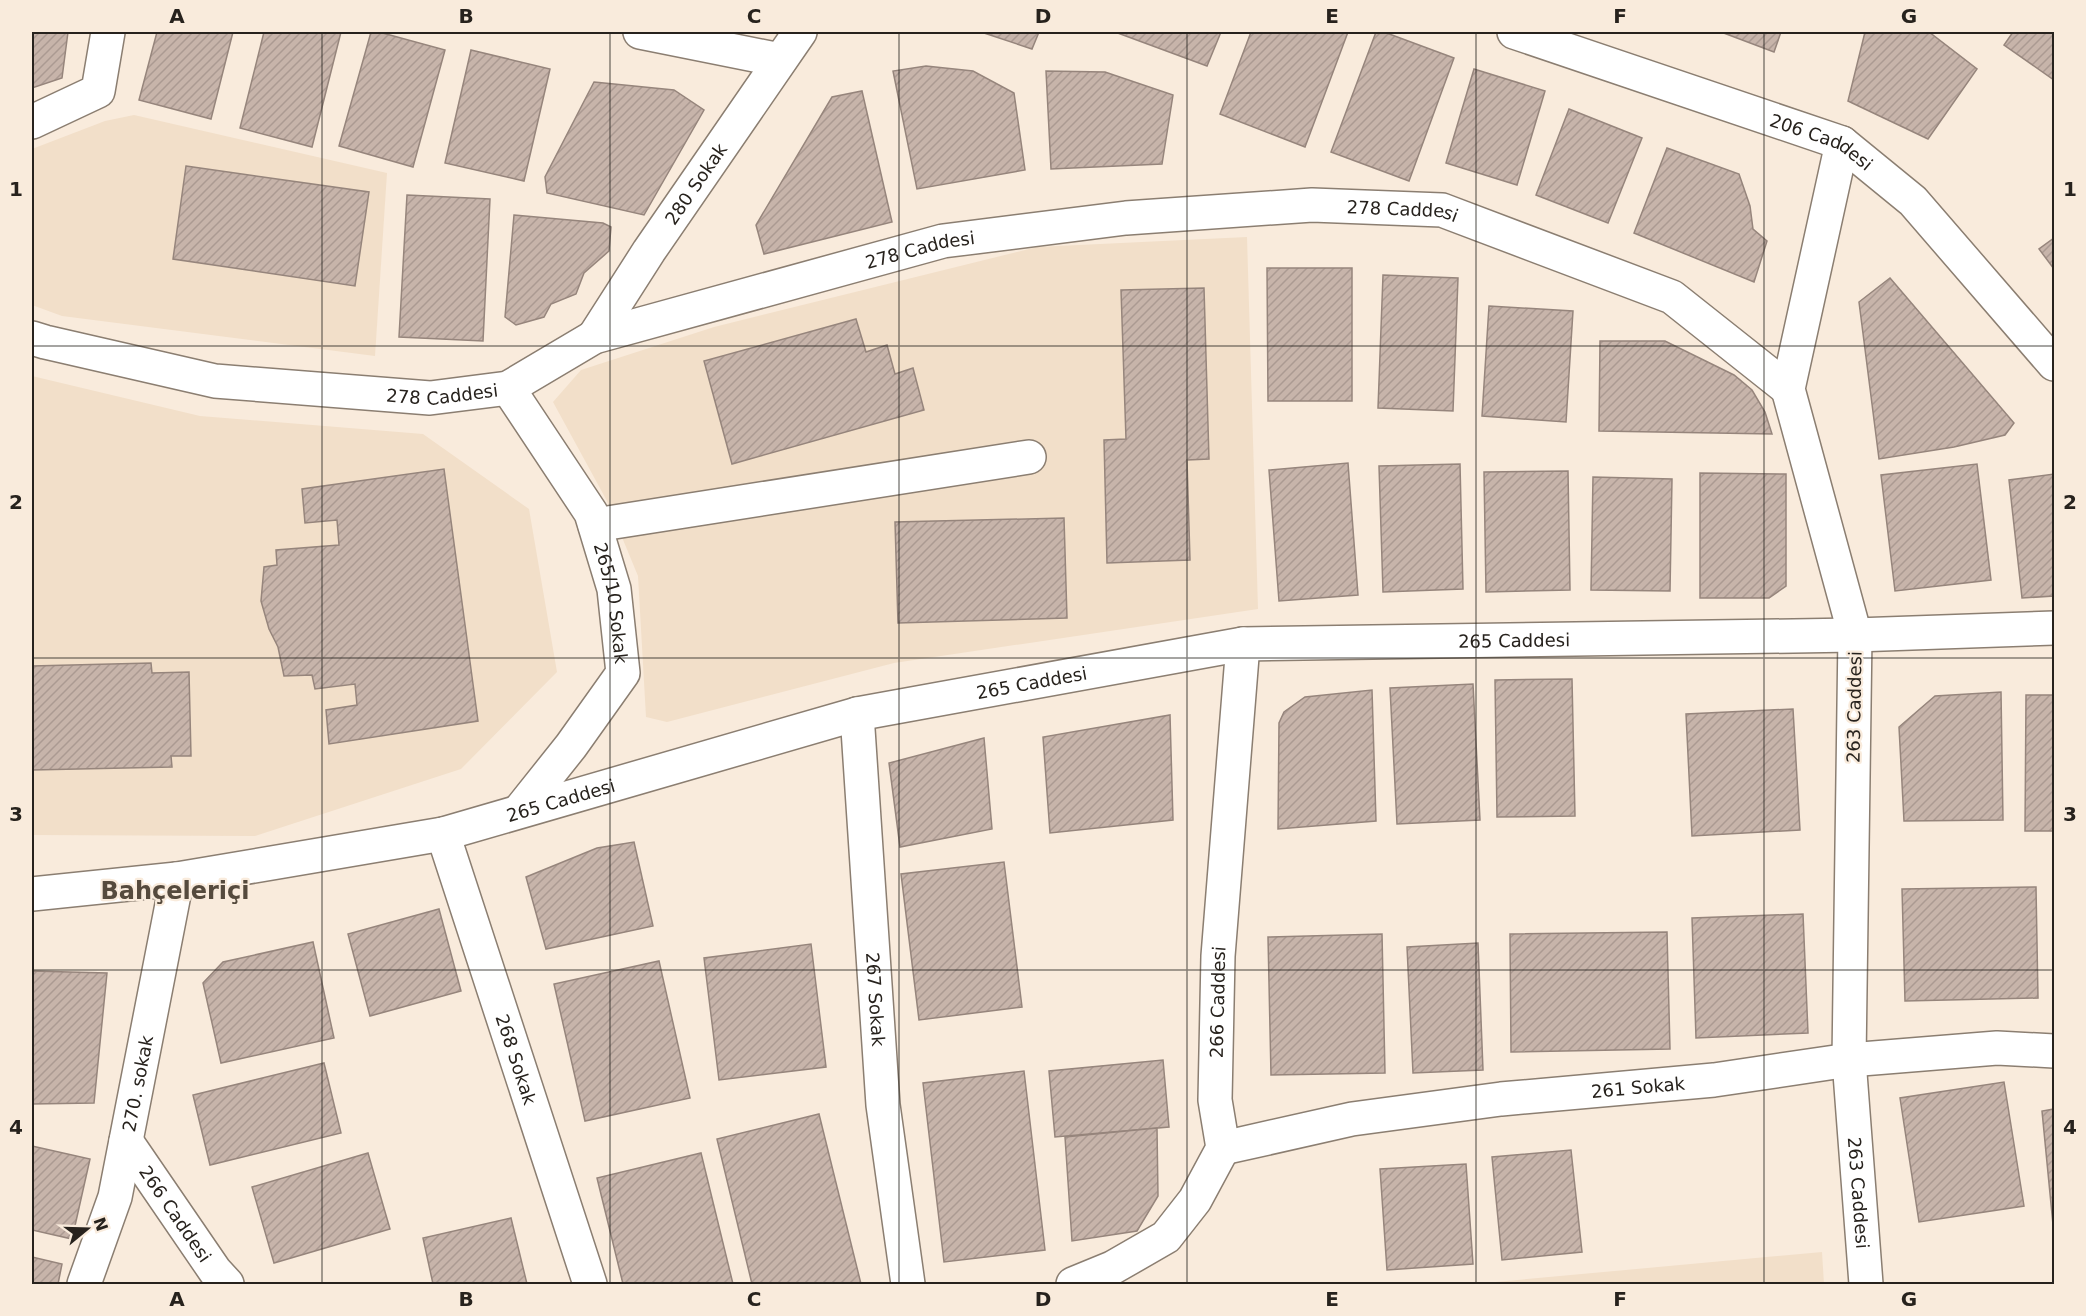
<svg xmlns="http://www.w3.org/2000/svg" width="2086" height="1316" font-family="'DejaVu Sans',sans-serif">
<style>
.built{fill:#f2dfc9}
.building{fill:url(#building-hatch);stroke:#96857c;stroke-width:1.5}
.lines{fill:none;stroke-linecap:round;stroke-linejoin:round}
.minor-casing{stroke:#8b7e71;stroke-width:36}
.minor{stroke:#fff;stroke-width:33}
.grid{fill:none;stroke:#27221d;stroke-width:1.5;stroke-opacity:0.55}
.labels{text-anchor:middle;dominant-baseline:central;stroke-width:4.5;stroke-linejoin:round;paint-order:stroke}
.street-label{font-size:18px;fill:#27221d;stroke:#f9ebdc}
.district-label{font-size:24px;font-weight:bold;fill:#554a3d;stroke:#f9ebdc}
.neatline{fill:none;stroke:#27221d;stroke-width:2}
.grid-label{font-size:20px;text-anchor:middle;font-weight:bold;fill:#27221d}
</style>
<defs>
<pattern id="building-hatch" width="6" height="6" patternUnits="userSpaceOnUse" patternTransform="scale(1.5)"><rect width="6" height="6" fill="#c7b4aa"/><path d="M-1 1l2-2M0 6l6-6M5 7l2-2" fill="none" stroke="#ab9a92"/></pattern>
</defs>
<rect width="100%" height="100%" fill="#f9ebdc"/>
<!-- built -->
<g class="built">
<path d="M134,115l253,58 -12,183 -313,-40 -30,-11v-156l73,-28z"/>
<path d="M1247,237l11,372 -364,54 -227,59 -21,-5 -8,-141 -31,-75 -54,-99 28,-32 133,-43 323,-80z"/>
<path d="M32,376l168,40 223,18 106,75 28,163 -96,97 -206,67 -223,-1z"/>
<path d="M1822,1252l2,32h-351z"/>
</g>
<!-- building -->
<g class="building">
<path d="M32,32h36l-6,46 -30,10z"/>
<path d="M157,32h76l-22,87 -72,-19z"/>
<path d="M264,32h77l-29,115 -72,-19z"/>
<path d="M371,32h8l66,18 -32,117 -74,-21z"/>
<path d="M981,32h58l-7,17z"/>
<path d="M1115,32h106l-14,34z"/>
<path d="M1251,32h97l-43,115 -85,-33z"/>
<path d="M1376,32h8l70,26 -45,123 -78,-29z"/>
<path d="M1721,32h60l-7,20z"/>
<path d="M1865,32h64l48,37 -49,70 -80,-38z"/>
<path d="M2013,32h41v48l-50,-35z"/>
<path d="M471,50l79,19 -26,112 -79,-18z"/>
<path d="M926,66l47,5 41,22 11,77 -108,19 -24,-118z"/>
<path d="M1474,69l71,22 -28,94 -71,-22z"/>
<path d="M1046,71l59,1 68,23 -11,69 -111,5z"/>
<path d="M594,82l80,8 30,20 -60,105 -97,-22 -2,-16z"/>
<path d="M862,91l30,131 -128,32 -8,-29 76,-128z"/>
<path d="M1569,109l73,29 -34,85 -72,-28z"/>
<path d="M1667,148l72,26 11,32 3,23 14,12 -13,41 -120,-49z"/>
<path d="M186,166l183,26 -14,94 -182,-27z"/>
<path d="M407,195l83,4 -7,142 -84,-4z"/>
<path d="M514,215l89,8 8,4 -2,24 -25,22 -8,21 -25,10 -7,13 -28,8 -11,-8z"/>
<path d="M2054,238v31l-15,-20z"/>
<path d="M1267,268h85v133h-84z"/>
<path d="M1383,275l75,3 -5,133 -75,-3z"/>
<path d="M1890,278l124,145 -9,12 -51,12 -75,12 -20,-157z"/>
<path d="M1204,288l5,171 -22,1 3,100 -83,3 -3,-123 22,-1 -5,-149z"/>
<path d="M1489,306l84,5 -7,111 -84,-6z"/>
<path d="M856,319l10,33 21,-7 8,29 18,-6 11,42 -192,54 -28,-103z"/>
<path d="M1600,341h65l69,34 18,15 13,22 7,22 -173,-3z"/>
<path d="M1348,463l10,132 -79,6 -10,-131z"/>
<path d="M1460,464l3,125 -80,3 -4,-126z"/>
<path d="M1977,464l14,116 -96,11 -14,-116z"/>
<path d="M444,469l34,252 -149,23 -3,-34 31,-5 -2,-21 -40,5 -3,-14 -28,1 -6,-29 -9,-18 -8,-28 3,-34 13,-2 -1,-15 63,-5 -2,-25 -32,3 -3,-34z"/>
<path d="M1568,471l2,119 -84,2 -2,-120z"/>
<path d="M1700,473l86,1v112l-17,12h-69z"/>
<path d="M2054,474v122l-32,2 -13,-118z"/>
<path d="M1593,477l79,2 -2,112 -79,-1z"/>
<path d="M1064,518l3,100 -169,5 -3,-101z"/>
<path d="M151,663l1,10 37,-1 2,84h-20l1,11 -140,3v-104z"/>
<path d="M1572,679l3,137 -78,1 -2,-137z"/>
<path d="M1473,684l7,136 -83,4 -7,-136z"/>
<path d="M1372,690l4,131 -98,8 1,-106 5,-11 21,-15z"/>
<path d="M2001,692l2,128 -99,1 -5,-94 36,-31z"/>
<path d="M2026,695h28v136h-29z"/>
<path d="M1793,709l7,121 -108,6 -6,-122z"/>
<path d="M1170,715l3,105 -123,13 -7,-96z"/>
<path d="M984,738l8,91 -92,18 -11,-84z"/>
<path d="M634,842l19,84 -107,23 -20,-72 71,-29z"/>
<path d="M1004,862l18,145 -103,13 -18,-146z"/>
<path d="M2036,887l2,111 -133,3 -3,-112z"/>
<path d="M439,909l22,82 -91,25 -22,-82z"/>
<path d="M1803,914l5,119 -112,5 -4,-120z"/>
<path d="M1667,932l3,117 -159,3 -1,-118z"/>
<path d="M1382,934l3,139 -114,2 -3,-138z"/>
<path d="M313,942l21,96 -113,25 -18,-80 20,-21z"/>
<path d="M1478,943l5,127 -70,3 -6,-126z"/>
<path d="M811,944l15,123 -107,13 -15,-122z"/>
<path d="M659,961l31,137 -105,23 -31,-137z"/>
<path d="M32,971l75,2 -13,130 -62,1z"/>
<path d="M1163,1060l6,67 -114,10 -6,-66z"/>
<path d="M324,1063l17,70 -131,32 -17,-70z"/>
<path d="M1024,1071l21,179 -101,12 -21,-179z"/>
<path d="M2004,1082l20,124 -105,16 -19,-124z"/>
<path d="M2054,1109v126l-12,-124z"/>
<path d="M819,1114l42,170h-109l-35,-145z"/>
<path d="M1157,1128l1,68 -21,35 -65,10 -7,-104z"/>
<path d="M32,1146l58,13 -18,80 -40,-9z"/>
<path d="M1571,1150l11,102 -80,8 -10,-103z"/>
<path d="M368,1153l22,76 -116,34 -22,-76z"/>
<path d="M701,1153l32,131h-110l-26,-106z"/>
<path d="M1466,1164l7,100 -86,6 -7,-101z"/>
<path d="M511,1218l16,66h-94l-10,-46z"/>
<path d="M32,1257l30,7 -4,20h-26z"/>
</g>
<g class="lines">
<defs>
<g id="minor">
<path d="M640,32l140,28"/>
<path id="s1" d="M1514,32l328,111 71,58 141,163"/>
<path d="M32,122l66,-31 10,-59"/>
<path id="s2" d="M1842,143l-54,246 67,246 -6,425 17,224"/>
<path id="s3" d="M594,337l55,-86 151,-219"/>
<path id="s4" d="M32,338l13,4 170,39 215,17 78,-10 86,-51 349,-96 183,-23 186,-13 130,5 230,87 116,92"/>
<path id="s5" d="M508,388l83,125 23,76 9,84 -52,73 -51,64"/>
<path d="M595,525l434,-68"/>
<path id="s6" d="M857,714l26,391 25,179"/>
<path id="s7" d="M443,834l147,450"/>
<path id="s8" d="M32,894l145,-15 266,-45 414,-120 386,-70 612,-9 199,-7"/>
<path id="s9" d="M126,1141l89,130 12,13"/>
<path id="s10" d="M1223,1148l129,-29 149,-20 213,-19 135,-20 148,-12 57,3"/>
<path id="s11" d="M84,1284l31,-87 62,-318"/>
<path id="s12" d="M1073,1284l39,-16 54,-31 29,-37 28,-52 -8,-48 3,-144 25,-312"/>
</g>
</defs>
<!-- minor casing -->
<use href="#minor" class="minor-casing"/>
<!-- minor -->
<use href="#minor" class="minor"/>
</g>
<!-- grid -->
<path class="grid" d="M322,32v1252M610,32v1252M899,32v1252M1187,32v1252M1476,32v1252M1764,32v1252M32,346h2022M32,658h2022M32,970h2022"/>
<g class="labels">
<!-- street labels -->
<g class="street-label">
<text stroke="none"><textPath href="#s1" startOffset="327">206 Caddesi</textPath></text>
<text stroke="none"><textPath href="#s3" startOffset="184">280 Sokak</textPath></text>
<text stroke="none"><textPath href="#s4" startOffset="1406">278 Caddesi</textPath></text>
<text stroke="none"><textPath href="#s4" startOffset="920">278 Caddesi</textPath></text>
<text stroke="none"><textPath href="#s4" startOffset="416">278 Caddesi</textPath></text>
<text stroke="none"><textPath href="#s5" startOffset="243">265/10 Sokak</textPath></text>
<text stroke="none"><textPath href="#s8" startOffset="1510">265 Caddesi</textPath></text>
<text stroke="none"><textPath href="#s8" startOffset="1024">265 Caddesi</textPath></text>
<text transform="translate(1854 707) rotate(-89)">263 Caddesi</text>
<text stroke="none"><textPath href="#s8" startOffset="538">265 Caddesi</textPath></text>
<text stroke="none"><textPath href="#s6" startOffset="286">267 Sokak</textPath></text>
<text stroke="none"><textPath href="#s12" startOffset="357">266 Caddesi</textPath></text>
<text stroke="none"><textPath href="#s7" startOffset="237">268 Sokak</textPath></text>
<text stroke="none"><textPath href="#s11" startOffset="208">270. sokak</textPath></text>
<text stroke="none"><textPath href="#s10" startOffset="420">261 Sokak</textPath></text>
<text stroke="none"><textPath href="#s2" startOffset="1065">263 Caddesi</textPath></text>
<text stroke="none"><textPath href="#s9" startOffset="88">266 Caddesi</textPath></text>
</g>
<!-- district labels -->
<g class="district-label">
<text x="175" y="891">Bahçeleriçi</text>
</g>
</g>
<!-- border -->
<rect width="2086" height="1316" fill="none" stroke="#f9ebdc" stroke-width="66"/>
<!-- north arrow -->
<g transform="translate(87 1229) rotate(71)" stroke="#f9ebdc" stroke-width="4.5" paint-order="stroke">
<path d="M0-4.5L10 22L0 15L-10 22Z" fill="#27221d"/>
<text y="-9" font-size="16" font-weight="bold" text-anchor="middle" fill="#27221d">N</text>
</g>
<rect x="33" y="33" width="2020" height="1250" class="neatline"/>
<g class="grid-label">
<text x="177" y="23">A</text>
<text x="466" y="23">B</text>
<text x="754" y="23">C</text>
<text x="1043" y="23">D</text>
<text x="1332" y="23">E</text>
<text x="1620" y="23">F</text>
<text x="1909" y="23">G</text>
<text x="16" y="196">1</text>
<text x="2070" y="196">1</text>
<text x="16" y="509">2</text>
<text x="2070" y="509">2</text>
<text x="16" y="821">3</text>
<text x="2070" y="821">3</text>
<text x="16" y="1134">4</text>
<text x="2070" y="1134">4</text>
<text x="177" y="1306">A</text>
<text x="466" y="1306">B</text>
<text x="754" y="1306">C</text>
<text x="1043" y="1306">D</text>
<text x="1332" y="1306">E</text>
<text x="1620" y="1306">F</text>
<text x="1909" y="1306">G</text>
</g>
</svg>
